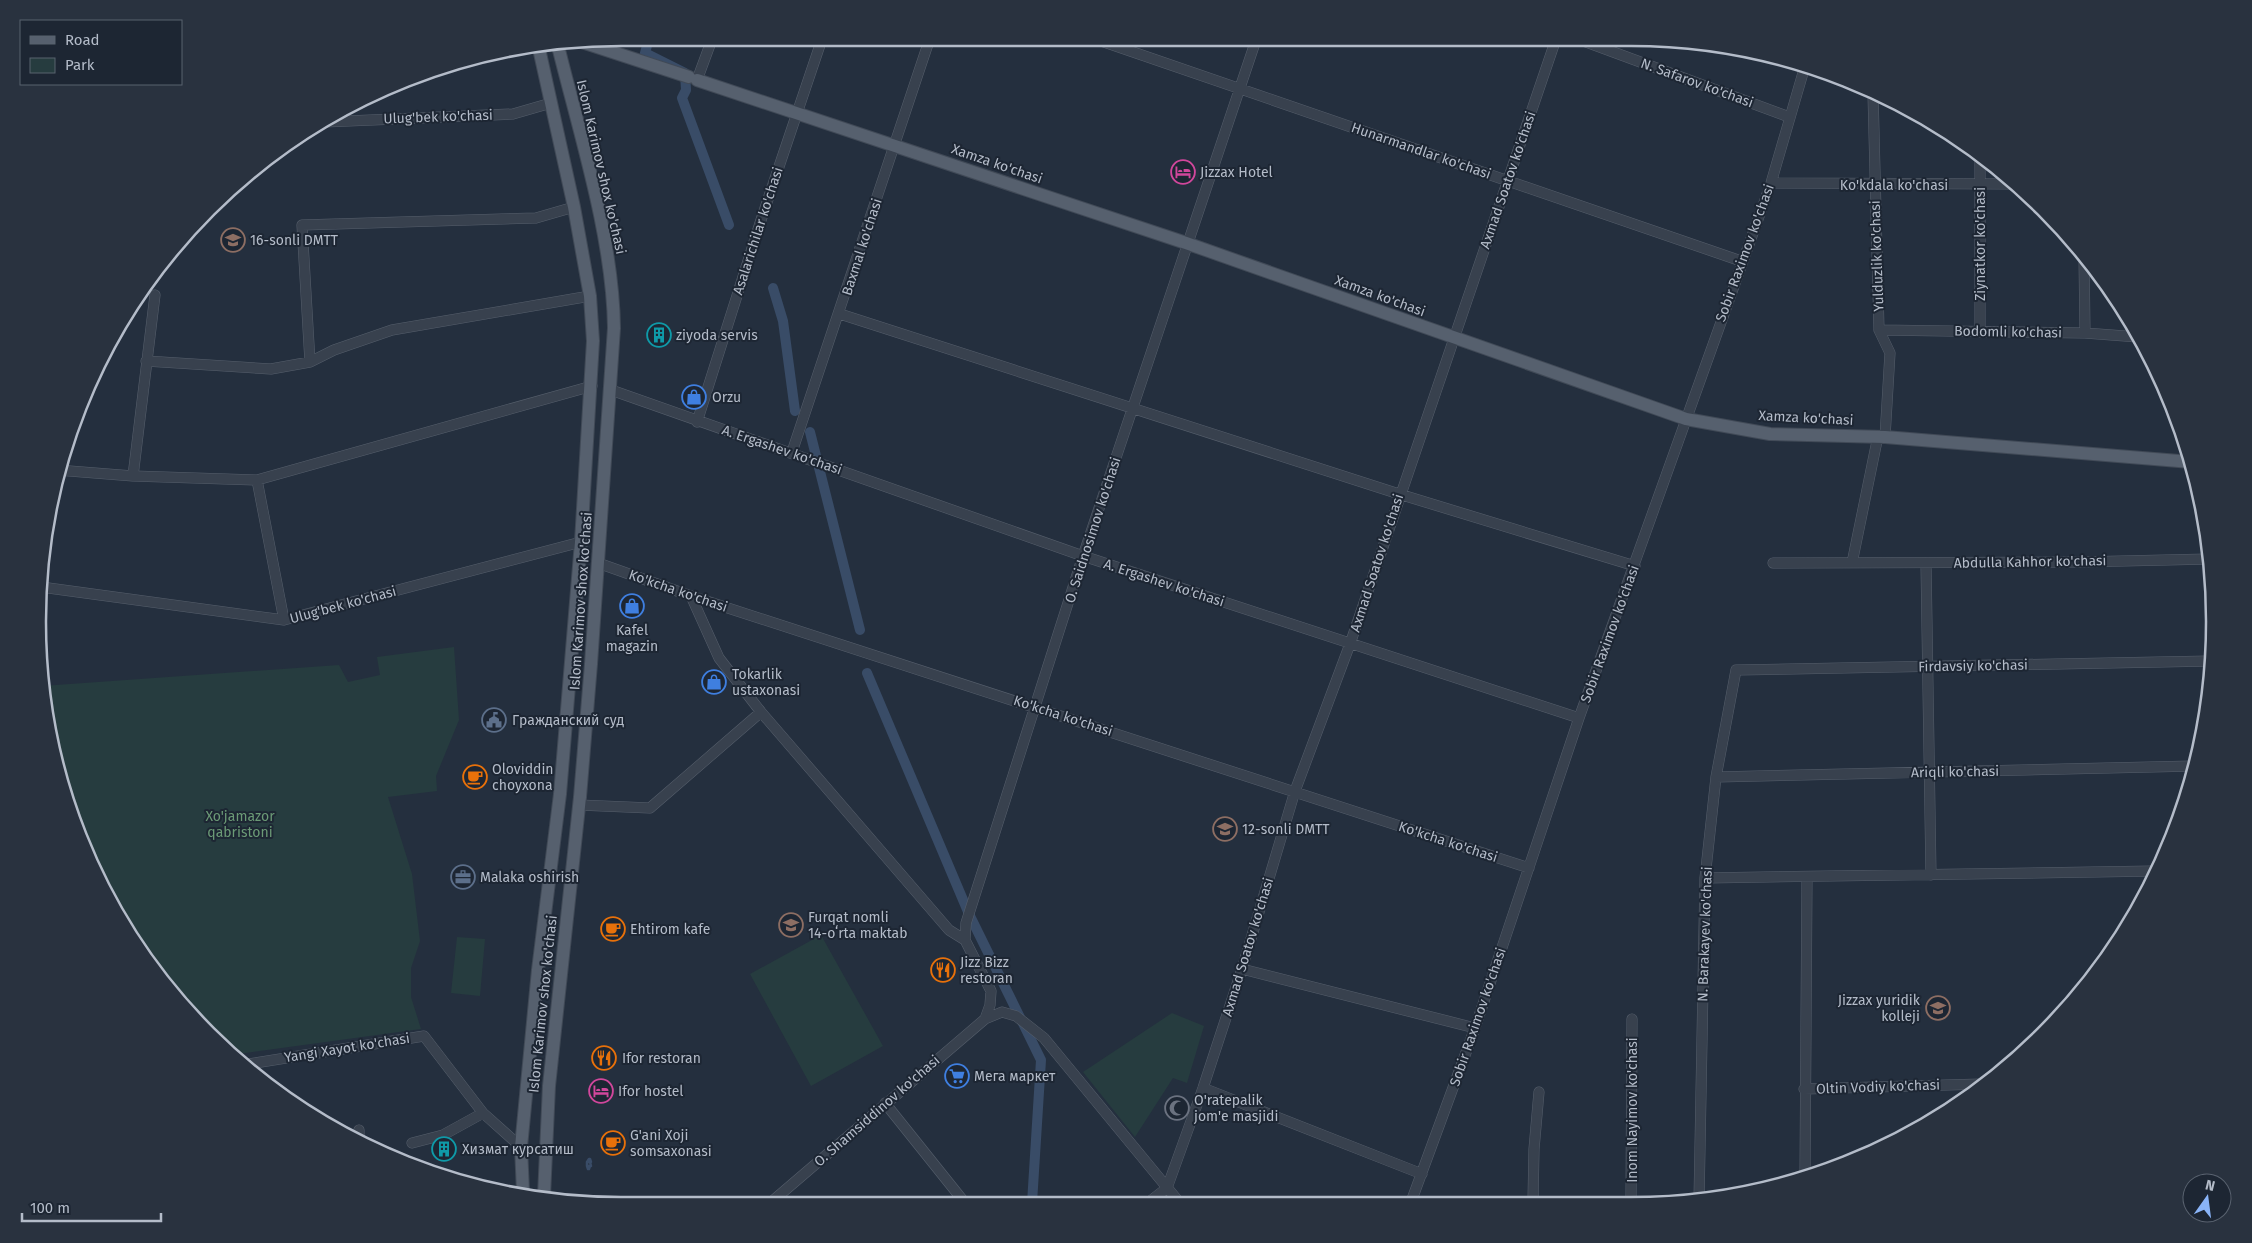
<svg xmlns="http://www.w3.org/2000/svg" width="2252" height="1243" viewBox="0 0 2252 1243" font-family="'Fira Sans',sans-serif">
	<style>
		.green { fill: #263c3f }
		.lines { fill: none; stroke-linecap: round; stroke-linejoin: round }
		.stream { stroke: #394c67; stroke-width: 2.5 }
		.canal { stroke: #394c67; stroke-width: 10 }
		.minor-casing { stroke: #565f6c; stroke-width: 11 }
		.major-casing { stroke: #414a57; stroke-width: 14 }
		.minor { stroke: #38414e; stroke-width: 10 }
		.major { stroke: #56606e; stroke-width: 12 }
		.labels { text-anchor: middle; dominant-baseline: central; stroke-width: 4; stroke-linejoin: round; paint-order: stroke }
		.street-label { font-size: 14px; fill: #b4bcc9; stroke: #1d2633 }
		.poi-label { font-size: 14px; fill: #b4bcc9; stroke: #1d2633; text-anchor: start }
		.park-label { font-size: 14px; fill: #6b9a76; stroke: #1d2633 }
		.rim { fill: none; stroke: #b4bcc9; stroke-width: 2.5 }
	</style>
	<rect width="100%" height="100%" fill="#242f3e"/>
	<!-- green -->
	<path class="green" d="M454,647L459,720L436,776L437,791L388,797L412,874L420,941L411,968V997L421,1029L231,1055L182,1006L116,914L82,845L49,736L42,686L339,665L348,682L380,675L377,657Z
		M821,935L883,1046L811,1086L750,974Z
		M457,937L485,939L480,996L451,993Z
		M1172,1013L1204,1026L1187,1083L1173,1078L1135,1137L1083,1072Z"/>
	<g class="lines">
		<!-- stream -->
		<path class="stream" d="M589,1159H590L591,1162H587Z
			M587,1162H590L591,1166H587Z
			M587,1166H590L589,1169H588Z"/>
		<!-- canal -->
		<path class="canal" d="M648,42L645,53L685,73L686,90L682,98L729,225
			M773,288L783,321L795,411
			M810,432L860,630
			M867,673L969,914L1041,1060L1032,1203"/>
		<!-- minor casing -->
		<g class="minor-casing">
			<path id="minor" d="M1578,39L1789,117
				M1101,41L1741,261
				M692,78L697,80L711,42
				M1873,93L1879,330L1890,353L1885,437
				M324,122L513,114L551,103
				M1980,157V332
				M1771,183L2017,184
				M2084,255L2085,333
				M840,314L1399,494L1635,566
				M1879,330L2085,333L2138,337
				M146,361L271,369L310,362L334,350L392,330L590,296
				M310,362L302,225L536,218L574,207
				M611,390L1083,556L1579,718
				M697,422L761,220L821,42
				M792,452L929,41
				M57,470L133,476L257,480L592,386
				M133,476L155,295
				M257,480L284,620
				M598,563L691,596L1529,868
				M1773,563L2079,562L2209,559
				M1852,563L1878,436
				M1926,563L1931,875
				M41,587L284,620L581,542
				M691,596L719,658L761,712L949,930L965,940
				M1716,777L2194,766
				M579,805L650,808L761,712
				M1705,878L2155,871
				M1242,969L1475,1028
				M985,1019L990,1005L991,991L965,940L966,923L1083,556L1256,40
				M242,1065L424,1036L483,1113L521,1147
				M1203,1088L1422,1174
				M1804,1089L1982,1084
				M885,1103L965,1203
				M359,1130V1141
				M412,1143L443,1135L483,1113
				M1805,1177L1807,877
				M1533,1201L1534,1149L1539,1092
				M1631,1201L1632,1019
				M1699,1201L1705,878L1716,777L1736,670L2211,661
				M1149,1202L1167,1188L1203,1088L1242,969L1295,791L1350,644L1556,39
				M1411,1202L1475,1028L1579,718L1771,183L1805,66
				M769,1204L985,1019L1002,1012L1016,1016L1044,1038L1179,1202"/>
		</g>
		<!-- major casing -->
		<g class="major-casing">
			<path id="major" d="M582,42L689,77
				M697,80L1186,243L1686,419L1770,434L1885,437L2191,462
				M523,1192L521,1147L538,970L560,794L581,542L593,341L590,296L574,207L538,44
				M544,1196L549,1086L580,797L591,664L614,328C613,237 579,132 557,42"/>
		</g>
		<!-- minor -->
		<use href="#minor" class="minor"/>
		<!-- major -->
		<use href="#major" class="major"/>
	</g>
	<!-- icons -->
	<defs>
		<g id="hotel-ring" transform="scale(1.25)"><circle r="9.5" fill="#1d2633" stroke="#d1479c" stroke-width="1.5"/><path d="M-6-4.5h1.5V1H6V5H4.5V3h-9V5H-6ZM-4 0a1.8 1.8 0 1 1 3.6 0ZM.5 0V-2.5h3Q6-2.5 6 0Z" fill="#d1479c"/></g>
		<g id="school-ring" transform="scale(1.25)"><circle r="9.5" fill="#1d2633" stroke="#8d6e63" stroke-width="1.5"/><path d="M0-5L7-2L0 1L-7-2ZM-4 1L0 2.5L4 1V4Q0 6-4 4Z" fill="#8d6e63"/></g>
		<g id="building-ring" transform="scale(1.25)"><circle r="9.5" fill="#1d2633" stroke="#0f9aa8" stroke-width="1.5"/><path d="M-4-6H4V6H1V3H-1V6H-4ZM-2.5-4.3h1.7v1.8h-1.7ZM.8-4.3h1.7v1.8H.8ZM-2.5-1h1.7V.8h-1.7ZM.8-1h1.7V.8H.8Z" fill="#0f9aa8"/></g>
		<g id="shop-ring" transform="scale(1.25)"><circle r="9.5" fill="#1d2633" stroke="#3f7fe0" stroke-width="1.5"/><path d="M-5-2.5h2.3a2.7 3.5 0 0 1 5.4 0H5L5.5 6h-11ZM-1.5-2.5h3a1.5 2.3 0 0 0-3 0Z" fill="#3f7fe0"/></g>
		<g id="civic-ring" transform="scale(1.25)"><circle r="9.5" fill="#1d2633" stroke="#5c6f8a" stroke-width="1.5"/><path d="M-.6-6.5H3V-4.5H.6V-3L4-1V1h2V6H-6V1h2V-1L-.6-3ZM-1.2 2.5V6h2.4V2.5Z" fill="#5c6f8a"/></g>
		<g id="cafe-ring" transform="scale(1.25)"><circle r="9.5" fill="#1d2633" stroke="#e8710a" stroke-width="1.5"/><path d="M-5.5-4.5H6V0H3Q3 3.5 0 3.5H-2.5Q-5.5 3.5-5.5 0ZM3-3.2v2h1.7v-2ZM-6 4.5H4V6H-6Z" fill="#e8710a"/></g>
		<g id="office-ring" transform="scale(1.25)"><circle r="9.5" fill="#1d2633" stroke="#5c6f8a" stroke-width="1.5"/><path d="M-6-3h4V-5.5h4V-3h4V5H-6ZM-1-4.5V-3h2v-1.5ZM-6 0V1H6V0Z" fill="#5c6f8a"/></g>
		<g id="restaurant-ring" transform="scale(1.25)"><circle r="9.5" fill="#1d2633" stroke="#e8710a" stroke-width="1.5"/><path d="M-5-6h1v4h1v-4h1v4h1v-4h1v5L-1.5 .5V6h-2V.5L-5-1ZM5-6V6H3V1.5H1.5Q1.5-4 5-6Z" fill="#e8710a"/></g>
		<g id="university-ring" transform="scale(1.25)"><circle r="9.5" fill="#1d2633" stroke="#8d6e63" stroke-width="1.5"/><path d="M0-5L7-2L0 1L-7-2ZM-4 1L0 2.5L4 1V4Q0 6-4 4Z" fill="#8d6e63"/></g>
		<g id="supermarket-ring" transform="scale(1.25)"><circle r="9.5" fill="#1d2633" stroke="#3f7fe0" stroke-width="1.5"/><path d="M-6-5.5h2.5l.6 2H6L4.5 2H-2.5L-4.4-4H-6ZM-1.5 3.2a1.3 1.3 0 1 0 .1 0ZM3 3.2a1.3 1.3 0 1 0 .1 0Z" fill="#3f7fe0"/></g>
		<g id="mosque-ring" transform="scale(1.25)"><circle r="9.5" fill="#1d2633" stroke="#6b7280" stroke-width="1.5"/><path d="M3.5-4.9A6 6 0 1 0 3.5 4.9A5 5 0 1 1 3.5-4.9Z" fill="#6b7280"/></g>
	</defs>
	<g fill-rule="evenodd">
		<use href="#hotel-ring" x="1183" y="172"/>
		<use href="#school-ring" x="233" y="240"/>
		<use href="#building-ring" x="659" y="335"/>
		<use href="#shop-ring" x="694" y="397"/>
		<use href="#shop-ring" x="632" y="606"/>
		<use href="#shop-ring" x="714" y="682"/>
		<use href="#civic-ring" x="494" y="720"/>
		<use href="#cafe-ring" x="475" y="777"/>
		<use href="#school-ring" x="1225" y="829"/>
		<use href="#office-ring" x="463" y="877"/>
		<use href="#school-ring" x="791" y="925"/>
		<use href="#cafe-ring" x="613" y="929"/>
		<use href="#restaurant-ring" x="943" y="970"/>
		<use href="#university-ring" x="1938" y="1008"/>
		<use href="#restaurant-ring" x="604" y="1058"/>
		<use href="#supermarket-ring" x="957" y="1076"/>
		<use href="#hotel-ring" x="601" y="1091"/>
		<use href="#mosque-ring" x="1177" y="1108"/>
		<use href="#cafe-ring" x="613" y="1143"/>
		<use href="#building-ring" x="444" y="1149"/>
	</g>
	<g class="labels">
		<!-- street labels -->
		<g class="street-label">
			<text transform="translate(1697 83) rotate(20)">N. Safarov ko'chasi</text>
			<text transform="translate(438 117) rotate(-2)">Ulug'bek ko'chasi</text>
			<text transform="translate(1421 151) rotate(19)">Hunarmandlar ko'chasi</text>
			<text transform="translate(997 164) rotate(19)">Xamza ko'chasi</text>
			<text transform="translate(601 167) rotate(77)">Islom Karimov shox ko'chasi</text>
			<text transform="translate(1508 180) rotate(-71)">Axmad Soatov ko'chasi</text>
			<text x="1894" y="185">Ko'kdala ko'chasi</text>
			<text transform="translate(758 231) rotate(-72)">Asalarichilar ko'chasi</text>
			<text transform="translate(1980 244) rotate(-90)">Ziynatkor ko'chasi</text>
			<text transform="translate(862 247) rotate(-72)">Baxmal ko'chasi</text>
			<text transform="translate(1745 253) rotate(-70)">Sobir Raximov ko'chasi</text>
			<text transform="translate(1877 256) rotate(-92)">Yulduzlik ko'chasi</text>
			<text transform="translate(1380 296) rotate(20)">Xamza ko'chasi</text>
			<text transform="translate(2008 332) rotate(1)">Bodomli ko'chasi</text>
			<text transform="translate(1806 418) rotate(3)">Xamza ko'chasi</text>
			<text transform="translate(782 450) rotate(19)">A. Ergashev ko'chasi</text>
			<text transform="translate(1093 530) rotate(-72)">O. Saidnosimov ko'chasi</text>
			<text transform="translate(2030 562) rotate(-1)">Abdulla Kahhor ko'chasi</text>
			<text transform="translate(1377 563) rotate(-72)">Axmad Soatov ko'chasi</text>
			<text transform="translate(1164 583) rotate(18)">A. Ergashev ko'chasi</text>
			<text transform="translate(678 591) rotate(19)">Ko'kcha ko'chasi</text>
			<text transform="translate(581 601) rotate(-86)">Islom Karimov shox ko'chasi</text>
			<text transform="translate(343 605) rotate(-15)">Ulug'bek ko'chasi</text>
			<text transform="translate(1610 634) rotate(-70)">Sobir Raximov ko'chasi</text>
			<text transform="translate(1973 666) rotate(-1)">Firdavsiy ko'chasi</text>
			<text transform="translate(1063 716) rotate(18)">Ko'kcha ko'chasi</text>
			<text transform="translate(1955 772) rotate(-1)">Ariqli ko'chasi</text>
			<text transform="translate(1448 842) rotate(18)">Ko'kcha ko'chasi</text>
			<text transform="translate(1705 934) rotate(-88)">N. Barakayev ko'chasi</text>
			<text transform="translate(1248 947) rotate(-73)">Axmad Soatov ko'chasi</text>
			<text transform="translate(543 1004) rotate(-84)">Islom Karimov shox ko'chasi</text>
			<text transform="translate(1478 1017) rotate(-71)">Sobir Raximov ko'chasi</text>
			<text transform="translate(347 1048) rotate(-9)">Yangi Xayot ko'chasi</text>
			<text transform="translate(1878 1087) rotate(-2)">Oltin Vodiy ko'chasi</text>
			<text transform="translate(1632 1110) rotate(-90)">Inom Nayimov ko'chasi</text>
			<text transform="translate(877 1111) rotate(-41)">O. Shamsiddinov ko'chasi</text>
		</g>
		<!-- poi labels -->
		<g class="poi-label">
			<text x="1200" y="172">Jizzax Hotel</text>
			<text x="250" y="240">16-sonli DMTT</text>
			<text x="676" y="335">ziyoda servis</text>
			<text x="712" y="397">Orzu</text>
			<text x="632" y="630" text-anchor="middle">Kafel<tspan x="632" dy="16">magazin</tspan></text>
			<text x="732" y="674">Tokarlik<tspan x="732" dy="16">ustaxonasi</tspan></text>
			<text x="512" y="720">Гражданский суд</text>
			<text x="492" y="769">Oloviddin<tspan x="492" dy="16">choyxona</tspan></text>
			<text x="1242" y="829">12-sonli DMTT</text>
			<text x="480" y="877">Malaka oshirish</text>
			<text x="808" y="917">Furqat nomli<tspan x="808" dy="16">14-oʻrta maktab</tspan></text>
			<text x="630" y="929">Ehtirom kafe</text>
			<text x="960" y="962">Jizz Bizz<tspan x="960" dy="16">restoran</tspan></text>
			<text x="1920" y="1000" text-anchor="end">Jizzax yuridik<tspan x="1920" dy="16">kolleji</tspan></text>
			<text x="622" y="1058">Ifor restoran</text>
			<text x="974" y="1076">Мега маркет</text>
			<text x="618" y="1091">Ifor hostel</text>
			<text x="1194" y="1100">O'ratepalik<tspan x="1194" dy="16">jom'e masjidi</tspan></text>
			<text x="630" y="1135">G'ani Xoji<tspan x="630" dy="16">somsaxonasi</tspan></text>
			<text x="462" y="1149">Хизмат курсатиш</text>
		</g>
		<!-- park labels -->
		<g class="park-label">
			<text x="240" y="816">Xo'jamazor<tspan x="240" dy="16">qabristoni</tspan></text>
		</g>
	</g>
	<!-- crop -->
	<path d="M0 0H2252V1243H0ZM621 46H1631A575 575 0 0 1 2206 621V622A575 575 0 0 1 1631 1197H621A575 575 0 0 1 46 622V621A575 575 0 0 1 621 46Z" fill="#29323f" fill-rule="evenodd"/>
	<path class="rim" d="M621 46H1631A575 575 0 0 1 2206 621V622A575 575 0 0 1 1631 1197H621A575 575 0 0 1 46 622V621A575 575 0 0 1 621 46Z"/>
	<!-- legend -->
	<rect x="20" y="20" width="162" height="65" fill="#1d2633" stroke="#59626f"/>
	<rect x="30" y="36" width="25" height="8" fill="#56606e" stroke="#59626f"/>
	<text x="65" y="45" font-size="15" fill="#b4bcc9">Road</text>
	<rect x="30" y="58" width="25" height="15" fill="#263c3f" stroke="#59626f"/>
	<text x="65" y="70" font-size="15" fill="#b4bcc9">Park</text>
	<!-- north arrow -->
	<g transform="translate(2207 1198) rotate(14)"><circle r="24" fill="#1d2633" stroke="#59626f"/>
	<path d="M0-4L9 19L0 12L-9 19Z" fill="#8ab4f8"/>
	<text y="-8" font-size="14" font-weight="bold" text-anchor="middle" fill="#b4bcc9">N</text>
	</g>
	<!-- scale -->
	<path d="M22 1213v8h139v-8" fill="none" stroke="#b4bcc9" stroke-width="2.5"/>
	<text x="30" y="1213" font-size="15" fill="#b4bcc9" stroke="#1d2633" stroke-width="4" paint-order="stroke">100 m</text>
</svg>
